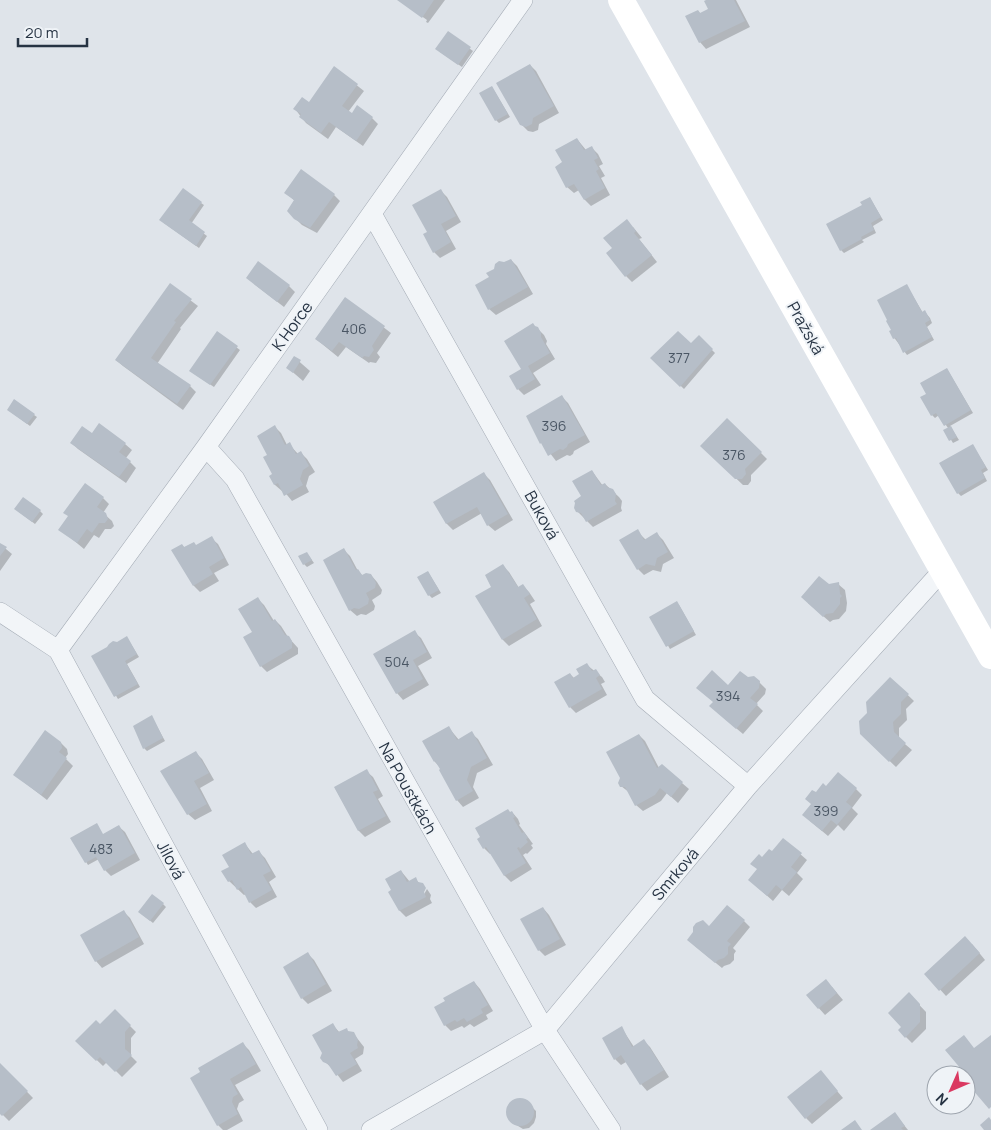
<svg xmlns="http://www.w3.org/2000/svg" width="991" height="1130" viewBox="0 0 991 1130" font-family="Manrope,sans-serif">
	<style>
		.shadow { fill: #0003 }
		.building { fill: #b6bec8 }
		.lines { fill: none; stroke-linecap: round; stroke-linejoin: round }
		.street-casing { stroke: #a4abb5; stroke-width: 20 }
		.street { stroke: #f2f5f8; stroke-width: 19 }
		.secondary { stroke: #fff; stroke-width: 26 }
		.labels { text-anchor: middle; dominant-baseline: central; stroke-width: 4; stroke-linejoin: round; paint-order: stroke }
		.number-label { font-size: 14px; fill: #4a5664 }
		.street-label { font-size: 16px; fill: #263343; stroke: #eff3f7 }
	</style>
	<rect width="100%" height="100%" fill="#dfe4ea"/>
	<!-- shadow -->
	<path class="shadow" d="M399,0H445L428,23L426,22L427,20Z
		M709,0H736L750,27L706,49L700,42L698,11L701,14L709,9Z
		M448,33L473,51L462,67L440,52Z
		M530,65L536,71L559,113L539,124L538,130L533,132L528,131L521,124Z
		M335,68L364,91L348,112L352,115L372,118L378,124L363,146L336,127L328,139L306,123L295,109L310,103Z
		M492,87L510,117L499,123L496,120Z
		M577,139L586,150L591,147L598,154L603,164L599,166L605,176L601,178L610,195L591,206L585,200L579,190L574,193L567,187L564,163Z
		M441,191L447,197L461,222L446,231L456,249L440,258L434,252Z
		M286,193L334,195L340,201L317,233L302,225L295,218V201Z
		M870,198L883,220L873,226L876,233L862,240L864,242L844,253L841,250L863,206Z
		M201,203L204,205L191,224L207,236L199,248L164,223Z
		M633,227L642,238L639,239L657,262L632,282L626,276Z
		M511,260L517,266L533,294L496,315L489,309L491,278L504,264Z
		M254,284L289,286L295,292L284,307Z
		M170,285L198,306L180,328L181,329L157,364L190,386L196,392L183,410L123,366L116,360Z
		M907,286L923,313L925,312L930,318L932,323L927,327L934,340L907,355L890,332L892,330Z
		M345,298L391,333L377,353L380,357L376,363L370,362L369,363L346,347L338,357L316,339Z
		M538,329L544,335L547,341L546,344L555,359L533,373L541,385L524,395L518,389L522,370Z
		M217,333L240,350L214,387L193,373Z
		M699,337L715,353L684,389L652,358L691,345Z
		M294,357L310,371L303,381L288,368Z
		M947,369L973,413L950,426L959,440L953,443L945,430L948,428L939,415L935,418L932,415L928,394Z
		M562,397L568,403L590,442L574,451L573,454L570,456L567,455L556,461L537,436Z
		M11,412L34,415L37,417L30,426Z
		M727,419L767,459L751,475V481L748,485H743L702,446Z
		M275,427L281,433L287,445L289,444L298,454L301,453L307,459L315,472L309,476L306,486L309,492L292,501L283,490L282,491L275,485L270,476L274,475L269,455Z
		M92,435L125,444L132,450L126,458L136,468L126,483L78,449L72,443Z
		M973,446L988,470L983,473L987,481L961,496L958,493Z
		M592,471L603,486L605,484L619,497L622,501L621,508L622,511L593,527L577,511Z
		M484,474L490,480L513,520L495,531L488,525L482,513L453,530L447,524L435,502Z
		M103,498L109,504L103,513L112,521L114,526L111,529H105L99,538L94,535L84,549L60,529Z
		M40,511L43,514L35,524L19,512Z
		M637,531L646,540L657,534L663,540L674,558L663,564L661,572L653,570L644,575L638,569Z
		M211,538L218,544L229,565L214,573L219,581L200,592L194,586L182,545L185,548L197,546Z
		M0,544L12,554L0,571Z
		M344,550L350,556L358,571L363,576L371,575L377,582L382,590L381,594L372,600L375,606L374,610L366,615L361,614L357,616L350,610Z
		M309,556L314,563L307,567L304,564Z
		M503,566L509,572L519,588L523,586L529,592L535,601L530,604L542,626L509,646L503,640L493,587Z
		M428,572L441,593L432,598L429,595Z
		M838,584L845,590L847,603L846,611L839,619L833,620L830,622L808,603L828,585Z
		M258,599L264,605L274,621L275,620L281,626L288,637L298,648V654L267,672L261,666L254,633Z
		M679,605L696,635L670,649L651,617Z
		M414,632L421,638L432,658L418,666L429,685L403,700L397,693Z
		M129,641L139,657L127,664L140,687L118,699L93,657L117,643Z
		M587,665L602,677L605,682L601,684L607,695L576,713L570,707V674L574,678L581,674Z
		M754,677L766,689L765,694L756,704L763,711L743,734L717,712L728,687Z
		M890,678L914,701L906,709L907,720L899,728V739L912,750L896,767L861,734L868,714Z
		M152,717L165,741L147,751L144,748Z
		M449,728L459,740L471,733L478,739L493,765L477,773L473,787L479,798L463,807L457,800L440,767L435,762L424,742Z
		M639,735L645,741L659,768L662,766L689,789L678,803L667,793L661,801L643,811L636,805L630,793L621,786Z
		M61,743L67,749L68,754L65,758L73,766L47,800L15,775Z
		M196,753L202,759L214,780L200,788L212,811L195,820L188,814Z
		M366,771L373,777L383,796L378,799L391,822L365,837L359,831L335,788Z
		M827,788L856,789L862,795L852,808L858,814L844,831L838,825L828,836L810,821L816,794Z
		M512,812L518,819L520,824L519,825L533,844L531,845L533,848L527,854L526,853L523,855L532,869L511,882L505,876L492,853L490,854L484,848Z
		M118,826L125,832L140,860L111,876L105,870L99,859L88,865L72,839L103,835Z
		M784,840L807,860L797,873L803,879L789,896L782,890L773,901L756,886L758,870L762,859L772,853Z
		M245,844L253,854L259,852L265,858L276,877L269,882L277,897L256,908L250,902L246,894L244,895L229,881L231,867Z
		M401,871L410,882L415,879L425,888L422,898L427,889L431,895L430,899L432,903L406,917L400,911L390,892Z
		M163,904L166,907L153,923L143,915Z
		M543,908L549,915L566,945L545,956L539,950Z
		M124,912L130,918L144,944L102,968L96,961Z
		M744,921L750,927L733,948L736,951L734,954V960L730,964L724,966L722,968L695,946L694,932Z
		M972,944L985,960L946,996L926,974Z
		M308,954L314,960L332,991L308,1004L302,998Z
		M474,982L480,989L493,1011L486,1015L488,1019L474,1027L470,1024L464,1028L462,1026L451,1031L445,1025Z
		M832,987L843,1000L825,1015L808,996Z
		M909,994L926,1012V1029L912,1043L899,1030L903,1027Z
		M115,1011L136,1032L131,1038V1056L137,1062L122,1077L107,1062L103,1066L77,1041L100,1026Z
		M332,1024L340,1033H353L364,1047L363,1054L355,1059L362,1071L343,1082L333,1069L324,1061Z
		M621,1027L634,1047L644,1041L650,1047L669,1077L647,1091L641,1084L626,1062L621,1065L615,1059Z
		M243,1044L249,1050L261,1071L235,1085L244,1100L239,1103L237,1109L243,1121L227,1130H223L218,1125L192,1079Z
		M0,1064L33,1098L9,1121L0,1112Z
		M821,1072L843,1098L812,1124L806,1118Z
		M522,1100L531,1106L536,1111V1117L534,1123L529,1128L523,1129L513,1123L509,1117L508,1111L511,1105L516,1101Z
		M895,1114L908,1130H873Z"/>
	<!-- building -->
	<path class="building" d="M397,0H434L422,18Z
		M706,0H734L745,21L699,43L685,16L698,10L700,13L708,9L704,1Z
		M448,31L471,47L458,65L435,49Z
		M530,64L554,106L533,118L532,124L526,127L520,125L496,83Z
		M334,66L358,84L342,106L352,113L357,105L373,117L356,141L329,122L321,133L299,117L301,114L293,109L302,97L309,102Z
		M492,86L508,114L495,121L479,93Z
		M577,138L584,150L592,146L598,158L594,160L599,169L596,171L605,188L584,200L574,184L566,188L555,167L562,162L555,150Z
		M301,169L335,194L310,228L294,219L287,211L294,200L284,193Z
		M183,188L202,202L189,220L205,232L196,246L159,220Z
		M441,189L456,216L441,224L451,242L433,253L423,234L427,232L412,205Z
		M870,197L881,217L871,223L874,230L861,237L862,239L840,251L826,224L862,205L860,202Z
		M627,219L636,231L634,233L652,255L625,277L606,253L612,248L603,238Z
		M511,259L528,287L488,310L475,285L489,277L486,273L494,269L495,264L499,261L504,262Z
		M258,261L290,285L277,302L246,278Z
		M170,283L192,299L174,321L176,322L151,358L191,385L177,404L115,360Z
		M907,284L922,312L925,310L930,320L925,323L932,337L903,353L896,338L893,339L889,331L891,330L886,321L887,320L877,300Z
		M345,297L385,326L372,346L374,350L369,357L364,356L362,358L339,342L332,351L315,339Z
		M533,323L535,326L538,327L541,333V337L550,353L528,366L535,379L517,390L509,376L521,369L504,341Z
		M217,331L238,346L210,385L189,371Z
		M678,331L691,343L699,335L713,349L680,387L650,358Z
		M294,356L301,360L293,373L286,368Z
		M947,368L971,410L944,426L936,413L931,416L920,397L926,394L920,383Z
		M562,395L585,435L568,444L567,447L563,450L560,449L548,456L541,443L540,444L526,416Z
		M14,399L35,414L27,424L7,410Z
		M727,418L762,452L745,469L746,474L742,479H735L700,446Z
		M99,423L126,443L119,452L131,461L119,477L70,443L82,426L92,433Z
		M275,425L285,445L290,442L296,454L301,451L309,466L303,470L300,479L303,485L284,496L278,483L274,485L269,476L272,474L263,457L267,455L257,436Z
		M951,426L957,437L949,441L943,430Z
		M973,444L986,467L981,470L985,478L957,494L939,463Z
		M592,470L601,485L605,483L607,487L613,489L616,494L615,501L617,504L586,522L581,513L576,512L574,508L575,503L574,501L581,496L572,481Z
		M484,472L508,514L487,526L477,507L446,524L433,502Z
		M85,483L104,497L97,507L106,513L108,519L105,523H99L92,533L87,529L77,543L58,530L68,516L63,513Z
		M23,497L41,510L32,522L14,509Z
		M638,529L644,540L657,532L668,552L657,558L655,566L646,564L637,570L619,540Z
		M212,536L224,558L209,567L213,574L193,586L171,550L182,544L184,547L194,542L196,545Z
		M0,543L7,547L0,556Z
		M344,548L356,570L358,569L362,575L366,573L371,574L376,583L375,588L366,593L369,599L368,604L359,609L354,608L349,611L323,560Z
		M307,552L312,560L303,565L298,556Z
		M503,564L518,587L523,584L530,594L524,598L537,619L502,640L475,596L491,587L485,575Z
		M428,571L439,590L428,596L417,577Z
		M819,576L829,584L839,582L840,594L842,596L840,598V604L833,613L826,614L823,617L801,597Z
		M258,597L272,621L275,619L285,635L289,636L292,641V648L260,667L243,637L252,632L238,609Z
		M677,601L694,631L666,647L649,617Z
		M415,630L427,652L413,660L423,679L396,694L373,654Z
		M127,636L137,654L125,661L138,684L114,697L91,656L107,647L109,644L113,641L117,642Z
		M587,663L592,671L596,669L600,675L596,678L602,689L569,708L554,682L570,673L573,678L579,674L576,669Z
		M712,670L728,685L740,671L748,677L754,676L760,681L759,688L750,698L758,704L736,729L709,706L713,702L696,688Z
		M890,677L909,694L901,702V714L893,722L894,732L906,743L889,762L860,734L859,721L867,713L866,702Z
		M152,715L163,738L143,749L133,726Z
		M449,726L457,740L472,731L487,758L471,767L467,780L473,791L456,801L439,770L440,769L435,761L434,762L422,741Z
		M45,730L61,742L62,748L59,752L67,758L41,795L13,775Z
		M639,734L657,768L662,764L683,782L671,797L660,788L655,795L635,806L625,787H620L618,783L620,778L606,752Z
		M196,751L209,773L194,781L207,804L187,815L160,771Z
		M367,769L378,790L373,792L386,816L358,831L334,787Z
		M838,772L857,788L846,802L852,807L837,825L831,820L822,831L802,815L811,804L805,799L812,790L816,792L823,783L826,786Z
		M508,809L510,812L512,811L515,817L513,818L522,833L524,832L528,838L526,839L528,842L520,849L519,847L517,848L526,863L504,876L486,847L483,849L477,839L480,837L475,828Z
		M97,823L103,834L119,825L135,853L104,871L96,857L85,863L70,838Z
		M783,838L802,853L791,867L797,872L782,890L776,885L767,896L748,880L757,869L750,864L759,854L762,857L769,849L772,851Z
		M245,842L251,854L259,850L271,871L263,875L272,890L249,903L241,887L237,890L232,880L228,882L221,871L229,867L222,855Z
		M401,870L407,882L416,877L418,882L423,883L426,888L424,892L426,897L399,911L388,892L391,890L385,879Z
		M152,894L164,903L150,921L138,912Z
		M727,905L745,920L727,941L731,944L728,947V954L724,958L718,960L715,963L687,940L693,932V927L696,923L703,920L709,926Z
		M543,907L560,939L538,951L520,919Z
		M124,910L139,937L95,962L80,935Z
		M965,936L980,953L939,991L924,974Z
		M308,952L326,984L301,999L283,967Z
		M826,979L837,993L818,1009L806,995Z
		M474,981L488,1005L481,1009L483,1013L467,1022L464,1018L457,1022L455,1020L444,1026L434,1007L445,1001L443,998Z
		M909,992L920,1004V1022L905,1038L898,1030L901,1027L888,1013Z
		M115,1009L131,1025L125,1032V1049L132,1055L115,1072L100,1057L96,1061L75,1041L96,1020L100,1024Z
		M333,1023L338,1032L347,1028L348,1031L354,1032L358,1040L357,1045L358,1048L350,1053L357,1064L336,1076L328,1064L323,1062L320,1058L322,1053L312,1035Z
		M622,1026L632,1047L644,1039L664,1070L640,1085L621,1055L614,1060L602,1038Z
		M964,1035L974,1048L991,1035V1107L989,1109L966,1082V1075L945,1050Z
		M243,1042L256,1064L230,1079L238,1094L233,1097L232,1102L238,1114L217,1126L190,1078L200,1072L198,1068Z
		M0,1063L28,1091L2,1116L0,1114Z
		M821,1070L838,1091L805,1119L787,1097Z
		M506 1112a14 14 0 1 1 28 0a14 14 0 1 1-28 0Z
		M895,1112L905,1126L901,1128L903,1130H870Z
		M989,1117L991,1120V1130H984L980,1125Z
		M855,1120L862,1130H841Z"/>
	<g class="lines">
		<!-- street casing -->
		<g class="street-casing">
			<path id="street" d="M372,214L645,699L748,786
				M206,447L235,479L545,1030L611,1130
				M0,612L58,650L318,1130
				M58,650L206,447L523,0
				M371,1130L545,1030L748,786L942,571"/>
		</g>
		<!-- street -->
		<use href="#street" class="street"/>
		<!-- secondary -->
		<path class="secondary" d="M621,0L991,656"/>
	</g>
	<g class="labels">
		<!-- number labels -->
		<g class="number-label">
			<text x="354" y="328">406</text>
			<text x="679" y="357">377</text>
			<text x="554" y="425">396</text>
			<text x="734" y="454">376</text>
			<text x="397" y="661">504</text>
			<text x="728" y="695">394</text>
			<text x="826" y="810">399</text>
			<text x="101" y="848">483</text>
		</g>
		<!-- street labels -->
		<g class="street-label">
			<text transform="translate(292 326) rotate(-54)">K Horce</text>
			<text transform="translate(806 328) rotate(61)">Pražská</text>
			<text transform="translate(542 515) rotate(61)">Buková</text>
			<text transform="translate(408 788) rotate(61)">Na Poustkách</text>
			<text transform="translate(171 860) rotate(62)">Jílová</text>
			<text transform="translate(675 874) rotate(-50)">Smrková</text>
		</g>
	</g>
	<!-- north arrow -->
	<g transform="translate(951 1090) rotate(225)"><circle r="24" fill="#eff3f7" stroke="#9fa6af"/>
	<path d="M0-4L9 19L0 12L-9 19Z" fill="#da3961"/>
	<text y="-8" font-size="14" font-weight="bold" text-anchor="middle" fill="#263343">N</text>
	</g>
	<!-- scale -->
	<path d="M18 38v8h69v-8" fill="none" stroke="#263343" stroke-width="2.5"/>
	<text x="25" y="38" font-size="15" fill="#263343" stroke="#eff3f7" stroke-width="4" paint-order="stroke">20 m</text>
</svg>
